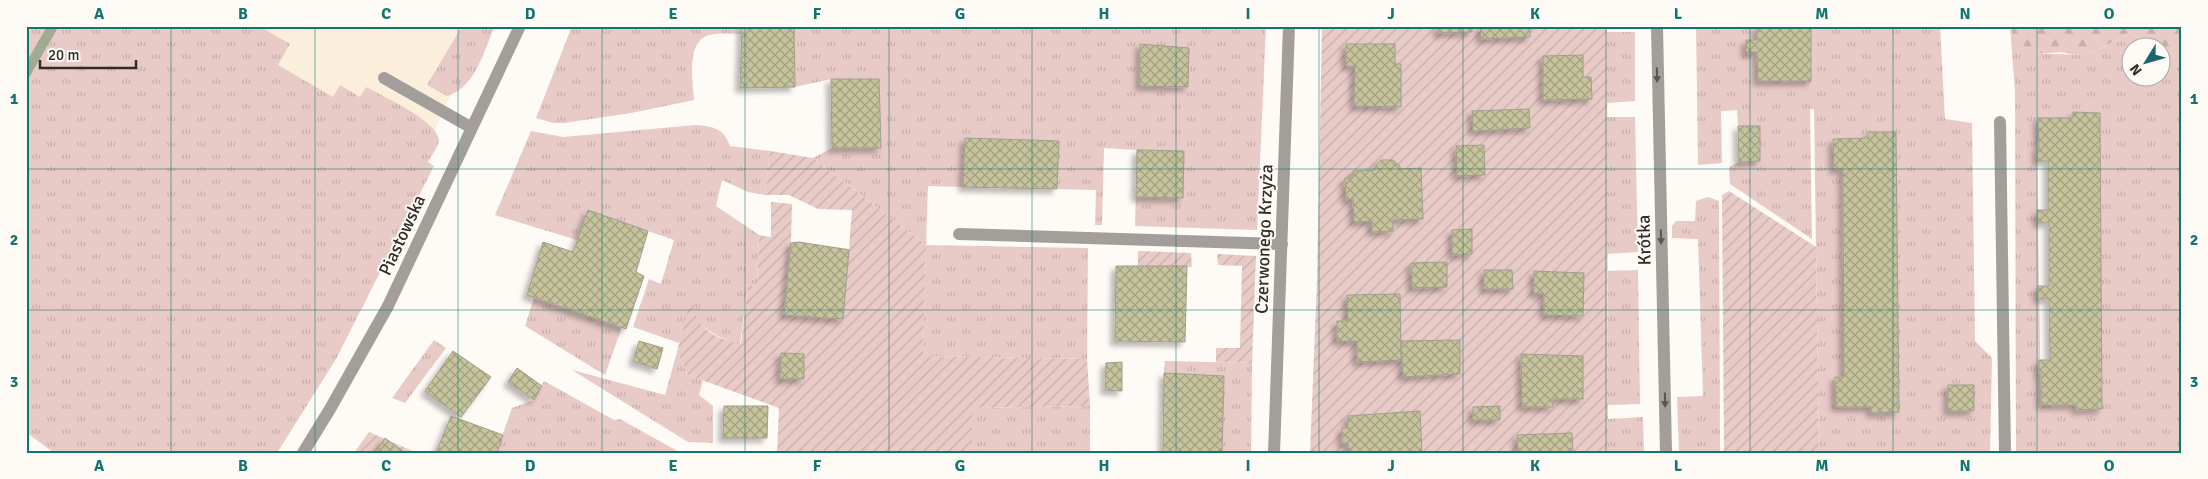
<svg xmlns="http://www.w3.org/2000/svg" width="2208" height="479" viewBox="0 0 2208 479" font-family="Signika,sans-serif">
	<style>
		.built { fill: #fbefdc }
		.grass { fill: url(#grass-tufts); fill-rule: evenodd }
		.forest { fill: url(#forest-firs) }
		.garden { fill: url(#garden-furrows); fill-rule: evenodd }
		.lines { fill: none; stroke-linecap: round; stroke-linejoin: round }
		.stream { stroke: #9fac90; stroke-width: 10 }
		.building { fill: url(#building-cross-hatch); stroke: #9f9e91; filter: url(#shadow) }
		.minor { stroke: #a49e9b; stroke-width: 12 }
		.oneway { fill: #595550 }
		.grid { fill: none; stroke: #0f766e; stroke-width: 1; stroke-opacity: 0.55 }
		.labels { text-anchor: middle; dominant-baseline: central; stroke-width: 4; stroke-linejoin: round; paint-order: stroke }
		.street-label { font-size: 18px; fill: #302d28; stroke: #fefaf6 }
		.neatline { fill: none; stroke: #0f766e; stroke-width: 2 }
		.grid-label { font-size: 16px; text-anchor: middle; font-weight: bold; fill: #0f766e }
	</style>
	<defs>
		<pattern id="grass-tufts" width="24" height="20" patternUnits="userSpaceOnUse" patternTransform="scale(1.25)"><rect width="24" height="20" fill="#e8cac6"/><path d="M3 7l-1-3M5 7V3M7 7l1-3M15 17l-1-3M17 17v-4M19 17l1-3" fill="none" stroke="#c7aeaa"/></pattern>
		<pattern id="forest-firs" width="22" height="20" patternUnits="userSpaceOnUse" patternTransform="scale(1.25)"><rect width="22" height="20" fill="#e8cac6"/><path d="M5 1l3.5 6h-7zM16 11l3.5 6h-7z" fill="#c7aeaa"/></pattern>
		<pattern id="garden-furrows" width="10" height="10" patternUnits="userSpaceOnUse" patternTransform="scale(1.25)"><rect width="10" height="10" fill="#e8cac6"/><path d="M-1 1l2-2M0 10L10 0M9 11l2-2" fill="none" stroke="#c7aeaa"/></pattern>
		<pattern id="building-cross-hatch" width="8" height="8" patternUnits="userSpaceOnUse" patternTransform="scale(1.25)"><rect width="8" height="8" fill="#c7c49d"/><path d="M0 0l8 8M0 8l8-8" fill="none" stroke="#a2a080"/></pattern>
		<filter id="shadow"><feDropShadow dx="-4.5" dy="4.5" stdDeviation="2.5" flood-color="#0004"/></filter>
	</defs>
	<rect width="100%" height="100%" fill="#fefaf6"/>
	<!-- built -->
	<path class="built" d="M199,26H482L422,158Z"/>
	<!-- grass -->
	<path class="grass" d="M32,26H259L290,44L278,65L333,97L340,85L360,97L366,87C382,96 440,122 439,141C438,147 431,156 428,162L434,166L336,359L277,453H54L26,432V36Z
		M462,26H495C483,52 476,87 447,96L427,85Z
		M572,26H742L741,34C730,34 716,32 706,36C686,46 693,83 694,100L631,113L564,123H553L536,118Z
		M794,26H1266L1257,230L1135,226L1137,150L1104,148L1102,225H1095L1096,190L1057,189L1059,141L965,138L963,187L928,186L926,245L1088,248L1087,359L923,356L926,245L813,158L832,148H881L879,79H831L795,87Z
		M1696,26H1757V40H1746V52H1757L1758,81H1811V26H1940L1945,119L1972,123L1975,341L1992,358L1990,453H1819L1814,109H1810L1812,239L1730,184L1729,167L1739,162L1760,161V126H1738L1737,110L1721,111L1722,163L1698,165ZM1868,132H1896L1899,412L1871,413V407H1836L1835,377H1844L1843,169H1834L1833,139L1868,138Z
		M2010,26L2035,54C2054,53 2078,57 2095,51C2107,47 2118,37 2130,32L2138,37L2144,47L2130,48V78H2160L2161,56L2175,54L2182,48V453H2016L2015,91ZM2074,112L2100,113L2102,408L2076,410V405L2041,404L2037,161L2038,119L2073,118Z
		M1607,32H1635V101L1607,103Z
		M1607,117H1635L1638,252L1607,254Z
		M695,125C712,126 724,128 730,146L770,151L765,195L748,192L722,180L716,206L759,235L757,286L748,285L740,345C721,338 707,333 694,316L679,343L633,327L649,279L661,284L674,240L588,210L577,240L495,215L531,131L563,137Z
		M1708,197L1719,201L1720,453H1679L1677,397L1703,396L1698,239L1672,238V226L1676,221H1695L1696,201Z
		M1638,270L1640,404L1608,405V271Z
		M534,298L622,327L605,375L525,326Z
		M434,340L446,348L405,403L392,398Z
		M677,352L688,375L703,380L699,395L713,406V443L688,442L572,370L665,395Z
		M1165,361L1252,363L1251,453H1222L1224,376L1164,373Z
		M544,381L614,420L620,419L681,453H496L512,408L534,400Z
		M1090,406V453H972V408Z
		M1643,417L1644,453H1608V419Z"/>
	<!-- forest -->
	<path class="forest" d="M2011,26H2182V48L2175,54L2161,56L2160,48L2144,47L2138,37L2130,32L2096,51L2078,55L2061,52L2035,54L2020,49Z"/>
	<!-- garden -->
	<path class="garden" d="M1322,26H1607L1608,453H1310L1317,281Z
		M770,151L813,158L926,245L923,356L1087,359L1090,406L972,408V453H777L779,408L688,375L677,352L690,302C699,330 714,338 741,344L748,285L757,286L759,235L771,237V202L792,204L791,243L799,242L849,249L852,210L818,209L789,195H765ZM782,353L804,354L803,379Z
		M1729,191L1816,247L1819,453H1724L1722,195Z
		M1138,251L1191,253L1192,267L1138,266Z
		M1217,254L1256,256L1252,363L1216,362V348H1240L1242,266L1218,265Z
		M369,432L417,453H354Z"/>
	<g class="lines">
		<!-- stream -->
		<path class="stream" d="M26,73L53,26"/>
	</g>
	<!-- building -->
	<path class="building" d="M742,26H794L795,87L740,88Z
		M1438,26H1472V32L1438,33Z
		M1480,26H1530V37L1481,39Z
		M1757,26H1811V81H1758L1757,52L1746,53V40H1757Z
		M1140,44L1189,48L1188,87L1140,86Z
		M1346,44H1395V64H1401V107L1354,106L1355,66H1346Z
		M1583,55V77H1591L1592,99L1543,100V56Z
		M831,79H879L881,148H832Z
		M1529,109L1530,128L1473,131L1472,111Z
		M2073,112L2100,113L2102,409L2076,410V405H2041V374H2039V360H2050L2049,299H2038V286H2049V223H2038L2037,210H2048V161H2037V148H2039L2038,118H2073Z
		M1738,126H1760V161L1739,162Z
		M1868,132H1896L1899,412L1871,413V407H1836L1835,377H1844L1843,169H1834L1833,139L1868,138Z
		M965,138L1059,141L1057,189L963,187Z
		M1484,145L1485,175L1457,176L1456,146Z
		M1137,150L1184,151L1183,198L1136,197Z
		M1381,160H1393L1400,166V169L1421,168L1423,219L1393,220V231L1372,232V221L1354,222L1353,199L1346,200L1345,178H1353V171L1375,170V167Z
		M588,210L648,231L636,272L644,276L626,329L527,295L543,242L573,252Z
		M1472,229V254L1452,255V230Z
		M799,242L849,250L843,319L784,315L791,243Z
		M1447,262V287L1412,288L1411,263Z
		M1116,266H1187L1185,342L1115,341Z
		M1484,270H1512L1513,289H1484Z
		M1534,271L1584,273L1583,316L1544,315V294L1534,293Z
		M1400,294L1401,360L1357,362V341H1337V321H1348L1347,295Z
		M1460,340V374L1403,377L1401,341Z
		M639,341L663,348L657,369L633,361Z
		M453,351L491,377L461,417L425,391Z
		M781,353L804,354V379H780Z
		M1521,354L1583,356V399H1553V407H1522Z
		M1122,362V391L1105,390L1106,363Z
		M517,368L542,386L534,400L508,382Z
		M1164,373L1224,376L1222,453H1163Z
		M1948,385H1974V411H1948Z
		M724,406H768L767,438H723Z
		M1500,406V420H1473V407Z
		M1420,411L1422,453H1349L1348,443L1342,444V428H1348V416Z
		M451,416L503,435L497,453H436Z
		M1572,433L1573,453H1518L1517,435Z
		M385,438L405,453H375Z"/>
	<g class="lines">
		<!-- minor -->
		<path class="minor" d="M1657,26L1666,453
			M384,78L472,128
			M2000,122L2005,453
			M959,234L1282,244
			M303,453L330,409L388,306L520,26
			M1274,453L1289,26"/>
	</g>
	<!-- one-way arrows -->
	<defs><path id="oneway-solid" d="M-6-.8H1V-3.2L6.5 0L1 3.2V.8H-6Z" transform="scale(1.25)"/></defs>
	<g class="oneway">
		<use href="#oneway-solid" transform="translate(1657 75) rotate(89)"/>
		<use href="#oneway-solid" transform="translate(1661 237) rotate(89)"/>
		<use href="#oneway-solid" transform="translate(1665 400) rotate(89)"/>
	</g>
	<!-- grid -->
	<path class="grid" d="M171,26V453M315,26V453M458,26V453M602,26V453M745,26V453M889,26V453M1032,26V453M1176,26V453M1319,26V453M1463,26V453M1606,26V453M1750,26V453M1893,26V453M2037,26V453M26,169H2182M26,310H2182"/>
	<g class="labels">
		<!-- street labels -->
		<g class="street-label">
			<text transform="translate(402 235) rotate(-65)">Piastowska</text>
			<text transform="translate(1264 239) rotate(-88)">Czerwonego Krzyża</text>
			<text transform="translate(1644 240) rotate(-91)">Krótka</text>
		</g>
	</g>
	<!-- border -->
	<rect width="2208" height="479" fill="none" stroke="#fefaf6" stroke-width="55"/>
	<!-- north arrow -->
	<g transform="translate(2146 62) rotate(233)"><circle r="24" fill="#fefaf6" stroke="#aca8a4"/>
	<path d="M0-4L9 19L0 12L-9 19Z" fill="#1a666f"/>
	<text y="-8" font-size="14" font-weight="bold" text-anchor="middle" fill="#302d28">N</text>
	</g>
	<!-- scale -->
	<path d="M40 60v8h96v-8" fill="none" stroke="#302d28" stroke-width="2.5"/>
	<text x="48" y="60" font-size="15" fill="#302d28" stroke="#fefaf6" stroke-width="4" paint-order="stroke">20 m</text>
	<rect x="28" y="28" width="2152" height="424" class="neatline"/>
	<g class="grid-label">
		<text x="99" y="19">A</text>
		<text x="243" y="19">B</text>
		<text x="386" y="19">C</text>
		<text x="530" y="19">D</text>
		<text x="673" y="19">E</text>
		<text x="817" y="19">F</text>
		<text x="960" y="19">G</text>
		<text x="1104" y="19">H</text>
		<text x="1248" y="19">I</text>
		<text x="1391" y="19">J</text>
		<text x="1535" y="19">K</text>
		<text x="1678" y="19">L</text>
		<text x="1822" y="19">M</text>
		<text x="1965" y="19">N</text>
		<text x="2109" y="19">O</text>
		<text x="14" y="104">1</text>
		<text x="2194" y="104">1</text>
		<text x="14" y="245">2</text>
		<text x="2194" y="245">2</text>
		<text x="14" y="387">3</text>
		<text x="2194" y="387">3</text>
		<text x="99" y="471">A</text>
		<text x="243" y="471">B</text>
		<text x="386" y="471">C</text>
		<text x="530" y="471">D</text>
		<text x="673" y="471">E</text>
		<text x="817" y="471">F</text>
		<text x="960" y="471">G</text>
		<text x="1104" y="471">H</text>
		<text x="1248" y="471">I</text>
		<text x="1391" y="471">J</text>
		<text x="1535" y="471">K</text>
		<text x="1678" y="471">L</text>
		<text x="1822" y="471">M</text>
		<text x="1965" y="471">N</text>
		<text x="2109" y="471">O</text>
	</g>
</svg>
